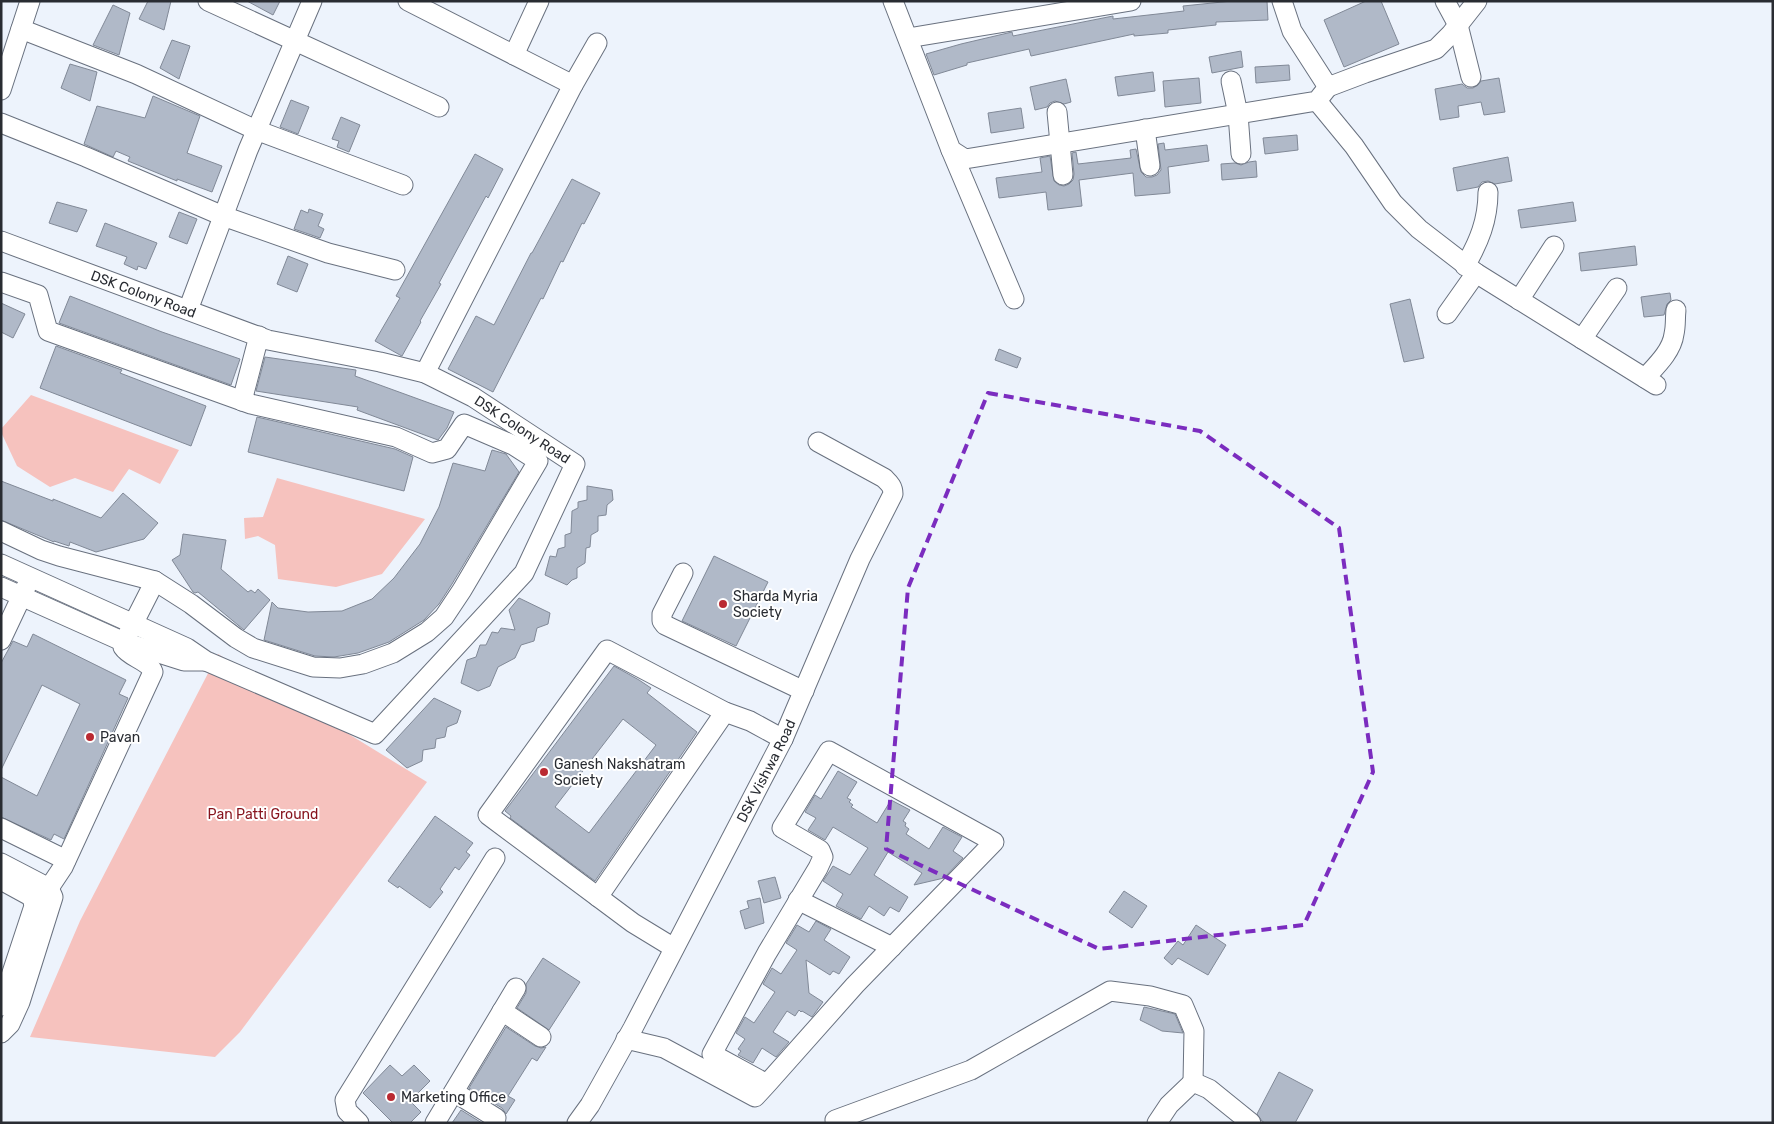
<svg xmlns="http://www.w3.org/2000/svg" width="1774" height="1124" viewBox="0 0 1774 1124" font-family="Rubik,sans-serif">
	<style>
		.green { fill: #f6c2be }
		.building { fill: #b0b9c8; stroke: #818997; fill-rule: evenodd }
		.lines { fill: none; stroke-linecap: round; stroke-linejoin: round }
		.minor-casing { stroke: #69717f; stroke-width: 21 }
		.minor { stroke: #fff; stroke-width: 19 }
		.marked { fill: none; stroke: #7b2cbf; stroke-width: 4; stroke-dasharray: 10 6; stroke-linejoin: round }
		.poi-dot { fill: #ba2a32; stroke: #fff; stroke-width: 2 }
		.labels { text-anchor: middle; dominant-baseline: central; stroke-width: 4; stroke-linejoin: round; paint-order: stroke }
		.street-label { font-size: 14px; fill: #292c32; stroke: #fff }
		.poi-label { font-size: 14px; fill: #292c32; stroke: #fff; text-anchor: start }
		.park-label { font-size: 14px; fill: #87141d; stroke: #fff }
	</style>
	<rect width="100%" height="100%" fill="#edf3fc"/>
	<!-- green -->
	<path class="green" d="M31,395L179,450L160,484L129,469L113,492L75,478L50,487L17,466L1,432V429Z
		M277,478L425,519L382,574L336,587L278,579L275,545L258,536L245,539L244,518L263,517Z
		M218,654L427,782L240,1032L215,1057L30,1037L80,921Z"/>
	<!-- building -->
	<path class="building" d="M148,1H171L164,30L139,19Z
		M247,1H280L273,15Z
		M1232,1H1267L1268,20L1216,22V25L1168,30V33L1134,36V34L1031,56L1029,49L967,63V65L934,75L926,54L961,44L1012,32L1013,36L1113,16V19L1184,11L1183,6Z
		M1366,1H1381L1399,44L1344,67L1324,20Z
		M113,5L130,13L119,55L93,45Z
		M172,40L190,46L179,79L160,68Z
		M1241,51L1243,67L1212,73L1209,57Z
		M70,64L97,72L90,101L61,88Z
		M1289,65L1290,80L1256,83L1255,67Z
		M1153,72L1155,91L1118,96L1115,77Z
		M1199,78L1201,103L1165,107L1163,81Z
		M1499,78L1505,112L1484,115L1481,102L1458,106L1459,117L1440,120L1435,89L1462,84L1467,88H1473L1478,85L1481,81Z
		M1066,79L1071,102L1064,104L1055,101L1050,103L1047,107L1035,110L1030,87Z
		M153,96L200,116L187,153L222,166L212,192L177,179V181L128,161L130,157L116,151L113,157L84,144L97,106L145,118Z
		M291,100L309,107L298,134L280,127Z
		M1021,108L1024,128L991,133L988,113Z
		M341,117L360,125L349,152L337,147L339,141L332,139Z
		M1297,135L1298,150L1265,154L1263,138Z
		M1164,143L1165,150L1207,145L1209,161L1168,167L1170,193L1135,196L1133,173L1079,180L1082,206L1048,210L1046,192L999,198L996,178L1042,172L1040,158L1050,156L1054,181L1059,185L1064,186L1069,184L1073,180L1074,174L1072,153L1076,152L1078,164L1131,158L1130,150L1136,149L1141,172L1146,177H1152L1157,175L1161,170L1158,144Z
		M475,154L503,169L488,198L486,196L439,283L441,284L420,321L421,322L402,356L400,355L375,341L400,298L396,296Z
		M1508,157L1512,181L1495,184L1488,181L1482,182L1478,187L1457,191L1453,168Z
		M1256,161L1257,177L1222,180L1221,164L1235,163L1241,165L1249,162Z
		M572,179L600,193L584,224L582,223L563,262L561,261L543,299L541,298L493,392L448,369L476,316L494,325L531,253H532Z
		M57,202L87,210L77,232L49,223Z
		M1573,202L1576,221L1521,228L1518,210Z
		M309,209L323,214L318,226L324,229L320,238L294,229L301,210L308,213Z
		M179,212L197,219L187,244L169,237Z
		M105,223L157,243L146,269L138,266L137,270L124,264L127,257L96,246Z
		M1635,246L1637,265L1581,271L1579,253Z
		M288,256L308,264L297,292L277,284Z
		M1670,293L1671,300L1667,304L1664,315L1644,317L1641,297Z
		M70,296L162,332L240,359L231,385L59,323Z
		M1410,299L1424,358L1404,362L1390,304Z
		M1,303L25,314L13,338L1,332Z
		M56,346L122,370L120,373L206,406L191,446L40,388Z
		M999,349L1021,358L1017,368L995,360Z
		M265,357L356,370L355,376L454,412L447,428L438,440L357,410L358,407L256,391Z
		M257,417L395,449L413,457L404,491L248,452Z
		M492,450L506,454L519,472L452,584L439,604L424,620L389,642L358,653L334,657L315,656L264,640L272,602L278,608L308,612L342,611L372,599L394,578L420,544L439,507L453,463L485,471Z
		M1,481L53,501V499L101,518L123,493L158,523L144,539L96,552L70,542L69,546L54,541V542L1,520Z
		M587,486L612,490L613,500L607,505L606,515L598,516V531L591,535L590,547L586,548L585,563L577,568V578L572,580L567,585L545,575L550,556L556,557L558,549L565,547V535L571,533L572,511L578,508V502L587,500Z
		M183,534L226,540L221,569L248,592L251,590L255,593L258,589L270,600L244,630L198,592L195,593L193,592L172,560L180,555Z
		M714,556L768,582L736,646L682,621Z
		M519,598L550,613L548,624L537,628L534,641L521,645L515,658L498,667L490,686L478,691L461,683L467,660L476,657L480,645H486L492,632L498,633L501,628L515,630L509,610Z
		M33,634L126,680L119,694L128,698L64,839L54,834L51,840L1,817V777L37,796L80,704L42,685L1,770V663L13,641L27,647Z
		M614,666L639,680L651,688L647,693L697,732L595,881L510,818L511,816L505,811ZM623,719L656,745L589,833L555,807Z
		M434,698L461,711L457,723L447,727L445,737L436,739L435,748L423,750L422,761L407,768L386,750Z
		M838,771L857,782L847,798L851,800L849,802L853,805L851,807L877,823L891,800L910,810L903,821L906,823L905,826L909,829L906,834L929,849L943,827L962,837L953,851L963,858L944,878L914,885L922,873L888,852L874,875L908,897L899,912L890,907L884,916L869,906L861,919L836,906L843,894L823,881L833,866L850,875L868,848L833,827L825,840L808,830L816,818L805,812L815,795L821,799Z
		M435,816L473,843L466,852L470,855L459,870L455,867L440,889L443,892L430,908L399,886L398,888L388,881Z
		M775,877L781,898L764,903L758,881Z
		M1124,891L1147,906L1132,928L1109,912Z
		M760,898L764,923L745,929L740,911L749,908L747,901Z
		M816,921L831,929L824,940L850,957L839,974L833,971L830,975L806,960L809,993L823,1002L812,1017L802,1011L801,1012L799,1010L795,1016L787,1011L773,1032L789,1042L776,1057L762,1048L753,1063L738,1055L741,1051L738,1049L745,1039L736,1033L745,1017L754,1023L775,992L763,984L772,968L781,974L797,950L786,943L797,925L809,932Z
		M1196,925L1226,945L1208,975L1178,958L1172,965L1164,958L1178,941L1183,945Z
		M543,958L580,982L549,1030L517,1008L526,993V984Z
		M1144,1007L1175,1014L1183,1033L1162,1031L1140,1020Z
		M506,1027L535,1046L541,1048L546,1047L537,1061L532,1058L508,1096L515,1100L506,1114L502,1108L469,1088Z
		M390,1065L402,1076L414,1065L430,1081L410,1101L421,1112L410,1123H393L363,1093Z
		M1279,1072L1313,1090L1295,1123H1265L1262,1121L1257,1114Z
		M461,1110L482,1123H452Z"/>
	<g class="lines">
		<!-- minor casing -->
		<g class="minor-casing">
			<g id="minor">
				<path d="M208,1L439,107"/>
				<path d="M408,1L573,85"/>
				<path d="M893,1L951,150L965,159L1317,101L1328,87"/>
				<path d="M1282,1L1292,31L1328,87L1365,73L1436,49L1451,34L1477,1"/>
				<path d="M1445,1L1458,25L1471,77"/>
				<path d="M21,29L136,74L256,130L403,185"/>
				<path d="M908,38L1131,1"/>
				<path d="M514,55L539,1"/>
				<path d="M1231,81L1238,114L1241,154"/>
				<path d="M1,90L30,1"/>
				<path d="M1317,101L1354,146L1393,203L1419,229L1476,273L1656,385"/>
				<path d="M1057,112L1063,175"/>
				<path d="M1,123L86,157L223,216L328,253L395,270"/>
				<path d="M1145,129L1150,166"/>
				<path d="M951,150L1014,299"/>
				<path id="s1" d="M1,241L268,340L380,362L425,373L473,397L575,464L524,573L375,734L206,661L187,648L1,564"/>
				<path d="M1465,266C1479,242 1488,220 1488,192"/>
				<path d="M1,282L38,295L48,331L251,404L396,437L432,453L447,449L464,424L513,445L538,461L462,590L444,617L427,632L393,653L363,664L340,668L313,667L253,648L236,638L191,604L155,581L59,556L41,550L1,531"/>
				<path d="M1519,300L1554,246"/>
				<path d="M188,310L248,150L312,1"/>
				<path d="M1447,314L1476,273"/>
				<path d="M1582,339L1617,288"/>
				<path d="M425,373L573,85L597,43"/>
				<path d="M1645,378C1656,366 1672,351 1674,334C1676,326 1675,318 1676,310"/>
				<path d="M242,401L259,336"/>
				<path d="M683,573L662,614V621L665,625L804,691"/>
				<path d="M1,587L124,642L184,661H205"/>
				<path d="M1,640L26,587"/>
				<path d="M1,828L66,860"/>
				<path d="M1,863L49,888L53,897L20,1002L10,1024L1,1033"/>
				<path d="M1,880L32,897L34,906L1,1006"/>
				<path d="M32,897L49,888L63,867L153,672C149,660 130,658 123,647L124,642L155,581"/>
				<path d="M598,897L725,712"/>
				<path d="M798,900L892,947"/>
				<path d="M674,948L633,923L488,815L607,650L725,712L750,721L783,739"/>
				<path d="M502,1011L541,1037"/>
				<path d="M626,1039L664,1048L755,1097L767,1084L855,985L994,842L829,751L782,828L820,850L823,857L818,868L767,953L712,1054L767,1084"/>
				<path d="M454,1092L496,1118"/>
				<path d="M835,1120L971,1070L1110,991L1150,996L1183,1005L1194,1031L1193,1082"/>
				<path d="M359,1123L347,1111L345,1100L495,858"/>
				<path d="M435,1123L516,988"/>
				<path id="s2" d="M577,1123L590,1105L633,1028L783,739L860,559L893,494C893,486 889,483 884,478L818,442"/>
				<path d="M1157,1123L1169,1105L1193,1082L1209,1089L1251,1123"/>
			</g>
		</g>
		<!-- minor -->
		<use href="#minor" class="minor"/>
	</g>
	<!-- marked area -->
	<path class="marked" d="M988,393L1200,431L1339,528L1373,772L1304,925L1099,949L886,849L908,588Z"/>
	<!-- markers -->
	<g class="poi-dot">
		<circle cx="723" cy="604" r="5"/>
		<circle cx="90" cy="737" r="5"/>
		<circle cx="544" cy="772" r="5"/>
		<circle cx="391" cy="1097" r="5"/>
	</g>
	<g class="labels">
		<!-- street labels -->
		<g class="street-label">
			<text stroke="none"><textPath href="#s1" startOffset="152">DSK Colony Road</textPath></text>
			<text stroke="none"><textPath href="#s1" startOffset="558">DSK Colony Road</textPath></text>
			<text stroke="none"><textPath href="#s2" startOffset="400">DSK Vishwa Road</textPath></text>
		</g>
		<!-- poi labels -->
		<g class="poi-label">
			<text x="733" y="596">Sharda Myria<tspan x="733" dy="16">Society</tspan></text>
			<text x="100" y="737">Pavan</text>
			<text x="554" y="764">Ganesh Nakshatram<tspan x="554" dy="16">Society</tspan></text>
			<text x="401" y="1097">Marketing Office</text>
		</g>
		<!-- park labels -->
		<g class="park-label">
			<text x="263" y="814">Pan Patti Ground</text>
		</g>
	</g>
	<!-- border -->
	<rect width="1774" height="1124" fill="none" stroke="#292c32" stroke-width="5"/>
</svg>
